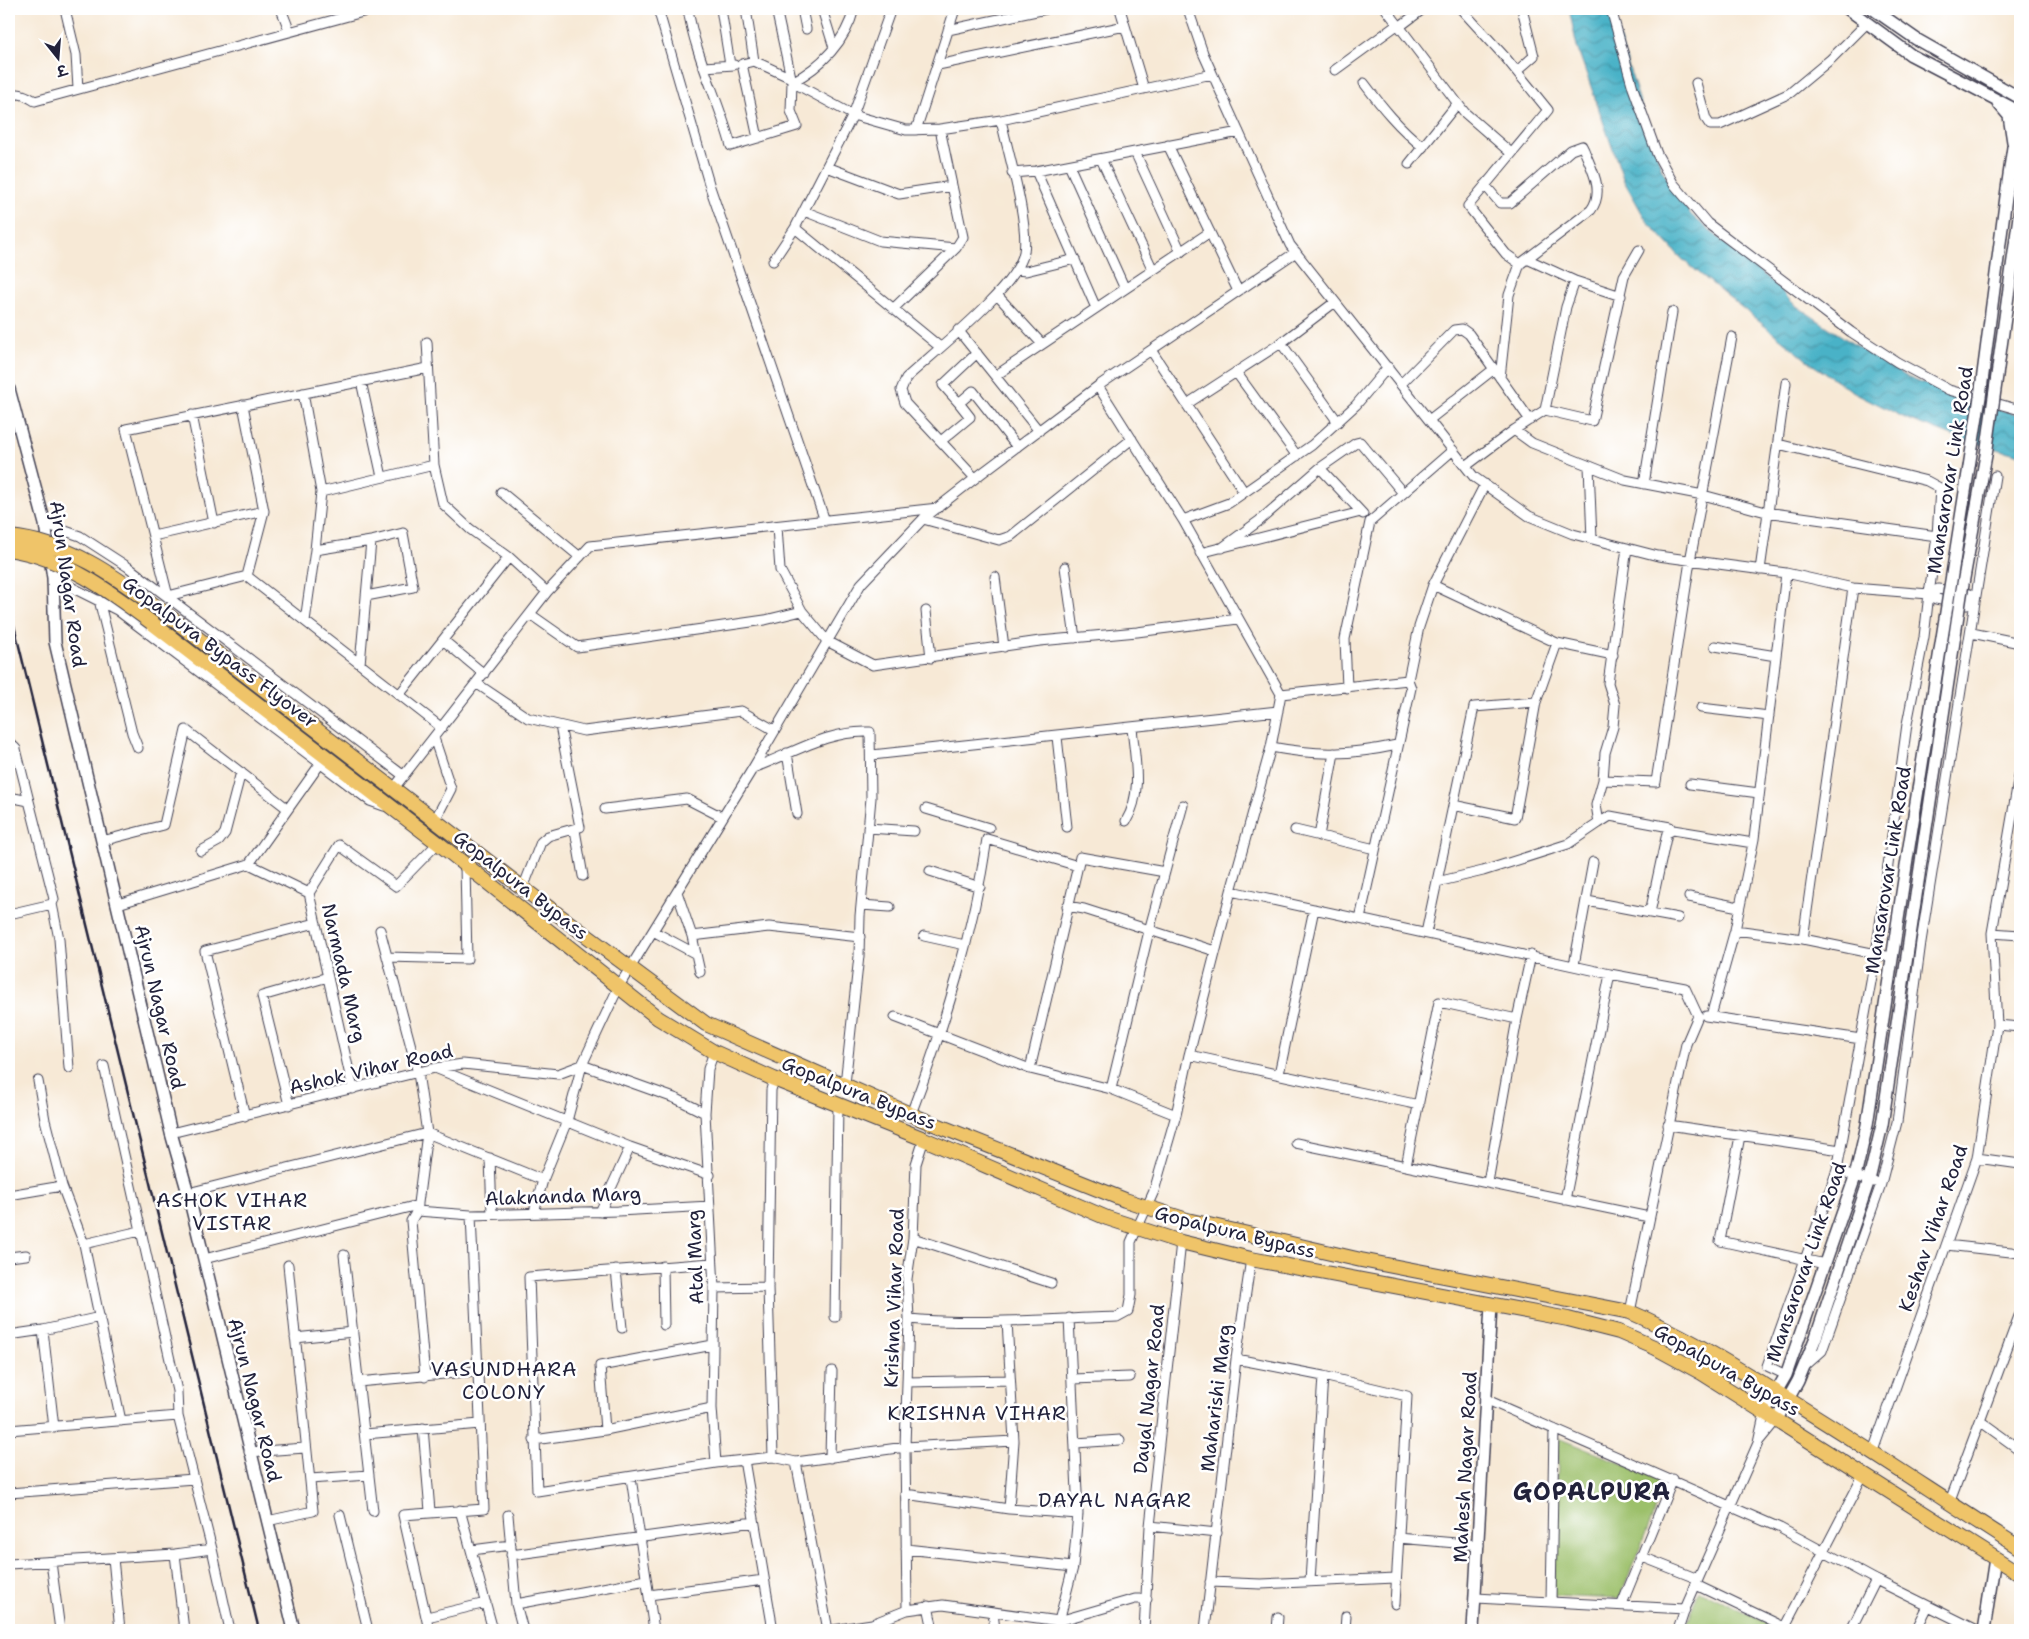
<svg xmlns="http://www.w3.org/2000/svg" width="2029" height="1639" viewBox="0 0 2029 1639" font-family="'Shantell Sans','Playpen Sans Deva',sans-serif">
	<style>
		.park { fill: #9cc06b; stroke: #5f7153 }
		.water { fill: url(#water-waves); stroke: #366a81 }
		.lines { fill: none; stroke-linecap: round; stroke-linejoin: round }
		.minor-casing { stroke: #424052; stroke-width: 11 }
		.tertiary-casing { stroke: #424052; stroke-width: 14 }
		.primary-casing { stroke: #424052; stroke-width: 16 }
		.minor { stroke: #fff; stroke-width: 9 }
		.tertiary { stroke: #fff; stroke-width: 11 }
		.primary { stroke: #efc469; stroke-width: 14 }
		.rail { stroke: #22223b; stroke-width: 2.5 }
		.tertiary-bridge-casing { stroke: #424052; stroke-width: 14; stroke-linecap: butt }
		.primary-bridge-casing { stroke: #424052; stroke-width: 16; stroke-linecap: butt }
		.tertiary-bridge { stroke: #fff; stroke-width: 11 }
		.primary-bridge { stroke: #efc469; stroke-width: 14 }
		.labels { text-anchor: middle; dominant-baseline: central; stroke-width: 5; stroke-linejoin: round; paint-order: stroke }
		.street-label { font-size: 19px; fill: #22223b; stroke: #fff }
		.neighbourhood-label { font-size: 20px; letter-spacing: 1px; fill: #22223b; stroke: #fff }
		.district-label { font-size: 24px; font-weight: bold; letter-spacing: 1px; fill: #22223b; stroke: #fff }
	</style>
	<defs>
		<pattern id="water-waves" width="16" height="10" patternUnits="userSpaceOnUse" patternTransform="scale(1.25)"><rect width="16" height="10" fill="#49b2c7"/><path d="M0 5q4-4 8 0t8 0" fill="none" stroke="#3c90a3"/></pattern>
	</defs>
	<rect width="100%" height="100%" fill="#fff"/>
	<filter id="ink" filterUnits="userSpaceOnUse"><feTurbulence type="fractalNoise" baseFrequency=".02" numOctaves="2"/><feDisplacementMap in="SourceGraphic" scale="10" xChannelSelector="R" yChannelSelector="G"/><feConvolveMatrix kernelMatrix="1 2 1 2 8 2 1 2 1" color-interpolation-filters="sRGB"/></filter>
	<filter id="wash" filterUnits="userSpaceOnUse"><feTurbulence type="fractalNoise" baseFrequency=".0096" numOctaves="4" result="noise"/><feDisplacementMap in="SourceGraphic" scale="20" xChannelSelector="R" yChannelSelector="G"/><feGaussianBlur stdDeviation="1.12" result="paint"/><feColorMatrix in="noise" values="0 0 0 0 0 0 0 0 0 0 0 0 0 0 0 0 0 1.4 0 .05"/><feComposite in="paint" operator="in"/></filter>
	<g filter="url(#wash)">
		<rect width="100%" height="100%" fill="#f7e9d6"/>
		<!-- park -->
		<path class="park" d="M1559,1438L1667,1482L1619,1599L1553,1596Z
			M1700,1591L1774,1627L1772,1630H1685Z"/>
		<!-- water -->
		<path class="water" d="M1569,9H1610L1662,170L1691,215L1771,281L1795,305L1855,345L1909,378L1968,401L2020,415V455L1963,440L1907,419L1854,392L1813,365L1683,260L1646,220L1624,181L1577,47Z"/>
	</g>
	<g filter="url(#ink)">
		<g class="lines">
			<!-- minor casing -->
			<g class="minor-casing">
				<path id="minor" d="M65,9L76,55L78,89
					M281,9L290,32
					M658,9L710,187L825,521
					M688,9C695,56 719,100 731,146L797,126L791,111L792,82L776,9
					M721,9L730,65
					M746,9L754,61
					M802,9L806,29
					M822,9L834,48
					M854,9C846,41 821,67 792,82L853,115L906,130L940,129L1001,120L1212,74
					M1120,9L1144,89
					M1188,9L1203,53L1290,245L1474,477L1529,516L1573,534L1658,556L1786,573L1853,588L1929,594L1924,637L1907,724L1876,954L1837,1170L1767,1366L1786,1375
					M1386,9L1465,113L1511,153
					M1461,9L1505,57L1548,110L1468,206L1506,254L1520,264L1509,295L1500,378
					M1611,9L1633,88L1657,154L1673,183L1707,223L1851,332L1897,362L1949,390L2020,410
					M1399,27L1423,9
					M948,30L1046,9
					M938,65L1125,26
					M704,67L734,65
					M1335,70L1397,25
					M1517,71L1534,56L1522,9
					M1364,83C1382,107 1399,128 1423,147
					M1696,83L1706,119L1710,125H1720L1790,93L1831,59L1866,24
					M9,98C18,90 26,96 35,101L374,9
					M916,130L955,9
					M758,138L742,64L754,61L791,78
					M1168,145L1238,291
					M1135,152L1181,252
					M1101,159L1153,270
					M1409,164L1457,104
					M1069,165L1125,289
					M827,167L899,194L952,186
					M1036,171L1096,308
					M1012,173L1036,171L1239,132
					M1485,185L1500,203H1510L1571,150L1582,146L1584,150C1592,170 1605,191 1591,210L1520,264
					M804,211L880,241L956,248
					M795,228L940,347
					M1527,259L1575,281L1621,296
					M773,261L795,228L853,115L891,9
					M1017,270L1026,271L1075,259
					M997,295L1042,344
					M893,309L956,248L963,237L940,129
					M958,330L995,376
					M427,342L434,465L443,504L470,529L509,557L547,592
					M1281,343L1338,422
					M1151,350L1244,492
					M428,368L126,429L168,596L247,576L442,728
					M1236,372L1297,456
					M361,381L382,477
					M1401,384L1454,330L1462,329L1469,334L1530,420
					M303,393L321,492L315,550
					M959,403L943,385L977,353
					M1187,404L1281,343L1335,302
					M243,405L264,511L247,576
					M1545,410L1592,421L1624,276L1639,250
					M192,415L214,523
					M1429,420L1494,369
					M1514,430L1545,410L1566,307L1575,281
					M1039,431L995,376L1210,232
					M941,441L970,417L959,403L973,391L1017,447
					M1778,444L1927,481L1940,488L1937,536L1929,594H1933
					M1466,466L1514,430L1532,443L1625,480L1703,495L1766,512L1937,536
					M1589,466L1592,539
					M1320,468L1363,514
					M975,478L905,403L901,390L906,378C934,352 1018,287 1024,252C1029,221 1008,153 1001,120
					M1644,484L1672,312
					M321,492L434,465
					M501,492L580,557
					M923,519L999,540L1011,536L1132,439
					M1183,520L1229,503L1312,445L1356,405L1388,367
					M45,524L80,536L128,567L404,776
					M777,527L780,570L802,611L827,641L873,665L1040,641L1137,632L1238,619
					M153,536L264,511
					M1222,548L1259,521L1320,468L1356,443L1360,442L1403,493
					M1200,553L1361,512
					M1065,567L1075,638
					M1760,570L1786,383
					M995,577L1004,647
					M53,578L117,610L370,801L384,806
					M1433,585L1557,643L1613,655
					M1938,589L1970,594L1972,600L1967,605L1936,599L1933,594Z
					M366,596L413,587L403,533L371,541
					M99,600L132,733L138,748
					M926,611L931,658
					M530,614L577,647L765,620L802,611
					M305,621L315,550L371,541L360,664
					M1972,633L2020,643
					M443,640L484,674
					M1715,646L1776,656
					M476,683L528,718L584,731L741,711L774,730
					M1347,688L1345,639L1370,522L1453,450
					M1281,694L1408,680
					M399,695L509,557
					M1701,708L1769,716
					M1057,737L1067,827
					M434,738L451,789L435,820
					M9,742L16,749L29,801
					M1271,747C1319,756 1350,755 1397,745
					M787,753L797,814
					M872,755L1278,711
					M753,768C792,754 827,730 870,732L871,798L860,916L859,956L845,1084
					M1603,780L1656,782L1690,561L1732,337
					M1690,784L1759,793
					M394,788L547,592L590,546L938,508
					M9,797L29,801L54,899L52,904L9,914
					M1453,805L1515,818L1536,702L1557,643
					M605,809L687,799L722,817
					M926,809L989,828
					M1126,821C1143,793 1135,760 1132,728
					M1599,823L1610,816L1670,827
					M868,828L914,831
					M575,830L583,876
					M1295,830L1375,849
					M1319,836L1334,753
					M102,841L164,825L186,730L288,809
					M201,851L219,841L225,833L241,772
					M249,864L309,893
					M930,871L980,887
					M1165,872L1080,857L1030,1069L1111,1089L1176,1115
					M1437,882L1483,871L1568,844L1599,823L1596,805L1603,780L1605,753L1613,727L1615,705L1608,683L1627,548
					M523,888L541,842L548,836L580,827L560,726
					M1231,891L1610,974L1685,988L1698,1016L1686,1044L1630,1312
					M677,892L692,936L769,927L860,937
					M309,893L353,1089
					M309,893L339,845L396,886L438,843
					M1689,897L1739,907
					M1587,901L1645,912L1651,908L1667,833L1673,830L1753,843
					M52,904L59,939L69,1068
					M118,904L249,864L320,764
					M861,905L890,907
					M1067,906L1084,909L1215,951
					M1645,912L1678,918
					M1360,919L1411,688L1408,680L1419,627L1433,585L1485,484
					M380,930L418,1073L427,1133L417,1211L411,1221L425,1377
					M1735,930L1803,939L1891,957
					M653,931L696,954
					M1426,933L1474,707L1536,702
					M1992,933L2020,935
					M692,936L700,972
					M924,936L965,945
					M1803,939L1853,588
					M387,957L467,959L465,866
					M1574,965L1593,862
					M1706,1016L1861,1039
					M1711,1016L1735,930L1754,839L1786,573
					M895,1017L1030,1069
					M1997,1025L2020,1027
					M714,1052L708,1069L705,1113L714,1288L712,1408L716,1463
					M1189,1055L1419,1105
					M104,1066L177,1391L178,1416L212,1549L230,1630
					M435,1068L630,1147L710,1175
					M1279,1074L1314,909
					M38,1081L45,1120L62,1186L84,1244L121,1421
					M1111,1089L1149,931L1183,805
					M289,1105L262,996L328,977
					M911,1114C945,1024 973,934 987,839L1078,866
					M245,1116L205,951L316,923
					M1668,1125L1841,1150
					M171,1133L435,1068L463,1064L558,1074L582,1065L619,986L753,768L861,584L923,519L982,473L1098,386L1296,252
					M1740,1136L1720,1241L1825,1264
					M1296,1143L1649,1217
					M490,1158L492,1214
					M1977,1158L2020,1164
					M1406,1166L1439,1002L1517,1019
					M1837,1170L1874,1182
					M1488,1182L1517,1019L1531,955
					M188,1193L427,1133L543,1180
					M9,1195L62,1186
					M1565,1200L1610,974
					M417,1211L471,1215L618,1211L710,1206
					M534,1212L543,1180L567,1121L582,1065L677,1099L705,1113
					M600,1212L630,1147
					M913,1238L1051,1283
					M84,1244L140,1231
					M1946,1245L2020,1253
					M344,1255L373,1511
					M9,1257L26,1255
					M204,1259L418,1205
					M712,1263L529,1277L537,1491L716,1463L773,1457L796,1462L905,1447L1014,1441
					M663,1266L664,1325
					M616,1270L622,1328
					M714,1288L768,1287
					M2019,1316L1980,1421L2020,1450
					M835,1317L838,1104
					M909,1319C978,1325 1048,1319 1117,1317L1128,1311L1131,1295V1242L1154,1191L1176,1115L1189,1055L1231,891L1271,747L1281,694L1183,520L1098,386
					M1007,1321L1014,1441L1009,1509
					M43,1330L54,1428
					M9,1335L43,1330L100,1317
					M295,1338L353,1332
					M1236,1359L1323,1376L1407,1396L1395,1604
					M1804,1367L1822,1351L1881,1184L1897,1122L1921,942L1995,476
					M1072,1379L1130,1377
					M358,1382L477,1371
					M907,1382L1010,1380
					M1485,1399L1780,1528L1876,1580L1977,1630
					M423,1428L430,1511
					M9,1430L178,1416
					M605,1430L600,1366L713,1345
					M365,1434L480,1424
					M534,1440L605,1430L712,1408
					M1759,1441L1777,1419
					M1076,1443L1120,1440
					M1873,1451L1977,1158L1997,1025L1992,933L2020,770
					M249,1452L305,1448
					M773,1457L768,1287L771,1090L774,1079
					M830,1458L832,1371
					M744,1460L773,1630
					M796,1462L828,1630
					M631,1478L654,1630
					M310,1479L369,1475
					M9,1493L194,1479
					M905,1494L1009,1509L1078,1514
					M1950,1501L1980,1421
					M460,1510L493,1630
					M340,1515L368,1630
					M508,1515L516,1604L523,1630
					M267,1521L313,1511L288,1265
					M1150,1526L1217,1533
					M1398,1538L1479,1545
					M906,1549L1073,1567
					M472,1550L511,1545
					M175,1554L184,1630
					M511,1555L754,1522
					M1640,1556L1698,1579
					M113,1558L120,1630
					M51,1562L60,1630
					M9,1564L175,1554L212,1549
					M1310,1581L1323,1376
					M1210,1582L1261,1584L1396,1578
					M1696,1585L1784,1627
					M649,1595L764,1580
					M1476,1598L1685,1609
					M1551,1601L1554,1429
					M516,1604L646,1580
					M1622,1604L1673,1479
					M928,1606L933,1630
					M907,1610L905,1447L909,1319L907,1279L913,1238L916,1164L924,1139
					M993,1612L995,1630
					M427,1617L486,1603
					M429,1630L403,1515L484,1509L471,1215
					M833,1630L872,1624L907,1610L943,1605L1059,1621L1135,1599H1147
					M1059,1630V1621L1073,1567L1078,1514L1069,1318
					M1144,1630L1150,1526L1181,1242
					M1205,1630L1236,1359L1251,1259
					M1277,1630L1278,1617
					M1345,1630L1346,1616
					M1678,1630L1685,1609L1758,1443L1765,1411
					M1783,1630L1864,1474
					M1851,1630L1876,1580
					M1916,1630L1928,1606"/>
			</g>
			<!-- tertiary casing -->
			<g class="tertiary-casing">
				<path id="tertiary" d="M1848,9L1911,55L2020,112
					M1873,9L1916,39L2020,98
					M1998,103L2009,116L2013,142
					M2007,189L2013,147L2020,128
					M9,389L45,524L53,578L55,642L171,1133L188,1193L294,1630
					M1765,1411L1786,1375L1855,1177L1867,1125L1908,853
					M1777,1419L1798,1381L1816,1337L1869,1180L1882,1125L1922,855
					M1473,1630L1491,1305
					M1984,1630L1995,1558"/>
			</g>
			<!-- primary casing -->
			<g class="primary-casing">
				<path id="primary" d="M165,613L537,899L706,1024L919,1118L1125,1200L1187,1220L1361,1260L1630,1312C1682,1334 1728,1363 1776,1392C1859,1442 1938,1496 2020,1548
					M152,623L438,843L658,1018L714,1052L774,1079L924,1139L1107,1218L1181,1242L1251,1259L1568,1319L1619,1332L1656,1348L1702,1373L2020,1574"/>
			</g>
			<!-- minor -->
			<use href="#minor" class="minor"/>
			<!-- tertiary -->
			<use href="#tertiary" class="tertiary"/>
			<!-- primary -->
			<use href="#primary" class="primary"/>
			<!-- rail -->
			<path class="rail" d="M9,605L259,1630"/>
			<!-- tertiary-bridge casing -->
			<g class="tertiary-bridge-casing">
				<path id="tertiary-bridge" d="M1908,853L1980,397L2007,189
					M1922,855L1961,595L1986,455L2020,209"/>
			</g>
			<!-- primary-bridge casing -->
			<g class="primary-bridge-casing">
				<path id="primary-bridge" d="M9,537C72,543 116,577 165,613
					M9,549C65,558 108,590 152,623"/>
			</g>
			<!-- tertiary-bridge -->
			<use href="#tertiary-bridge" class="tertiary-bridge"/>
			<!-- primary-bridge -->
			<use href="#primary-bridge" class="primary-bridge"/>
		</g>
	</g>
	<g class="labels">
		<!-- street labels -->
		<g class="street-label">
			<text transform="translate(1950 470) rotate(-81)">Mansarovar Link Road</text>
			<text transform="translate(68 584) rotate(82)">Ajrun Nagar Road</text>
			<text transform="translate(220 652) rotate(37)">Gopalpura Bypass Flyover</text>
			<text transform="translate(1888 870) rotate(-81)">Mansarovar Link Road</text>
			<text transform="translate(521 885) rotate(38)">Gopalpura Bypass</text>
			<text transform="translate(344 973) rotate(77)">Narmada Marg</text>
			<text transform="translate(160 1007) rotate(77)">Ajrun Nagar Road</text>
			<text transform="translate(371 1069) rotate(-13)">Ashok Vihar Road</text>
			<text transform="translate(859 1093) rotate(22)">Gopalpura Bypass</text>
			<text transform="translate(563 1196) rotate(-2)">Alaknanda Marg</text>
			<text transform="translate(1933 1228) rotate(-71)">Keshav Vihar Road</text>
			<text transform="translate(1235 1232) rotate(14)">Gopalpura Bypass</text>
			<text transform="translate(695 1257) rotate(-92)">Atal Marg</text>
			<text transform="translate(1806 1262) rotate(-71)">Mansarovar Link Road</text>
			<text transform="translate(894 1298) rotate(-88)">Krishna Vihar Road</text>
			<text transform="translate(1727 1370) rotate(30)">Gopalpura Bypass</text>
			<text transform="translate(1149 1389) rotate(-84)">Dayal Nagar Road</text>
			<text transform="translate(1216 1398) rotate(-83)">Maharishi Marg</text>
			<text transform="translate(255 1400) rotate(76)">Ajrun Nagar Road</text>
			<text transform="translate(1465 1467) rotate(-87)">Mahesh Nagar Road</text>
		</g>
		<!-- neighbourhood labels -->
		<g class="neighbourhood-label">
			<text x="232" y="1200">ASHOK VIHAR<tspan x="232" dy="23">VISTAR</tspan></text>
			<text x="504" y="1369">VASUNDHARA<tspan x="504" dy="23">COLONY</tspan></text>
			<text x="977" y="1413">KRISHNA VIHAR</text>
			<text x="1115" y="1500">DAYAL NAGAR</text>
		</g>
		<!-- district labels -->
		<g class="district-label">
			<text x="1592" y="1492">GOPALPURA</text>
		</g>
	</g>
	<!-- margin -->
	<rect width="2029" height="1639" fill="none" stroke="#fff" stroke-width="30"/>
	<!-- north arrow -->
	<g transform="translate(58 58) rotate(163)" stroke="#ffffff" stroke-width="4" paint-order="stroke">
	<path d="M0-4L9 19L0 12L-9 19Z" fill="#22223b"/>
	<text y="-8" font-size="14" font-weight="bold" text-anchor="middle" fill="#22223b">उ</text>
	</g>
</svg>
